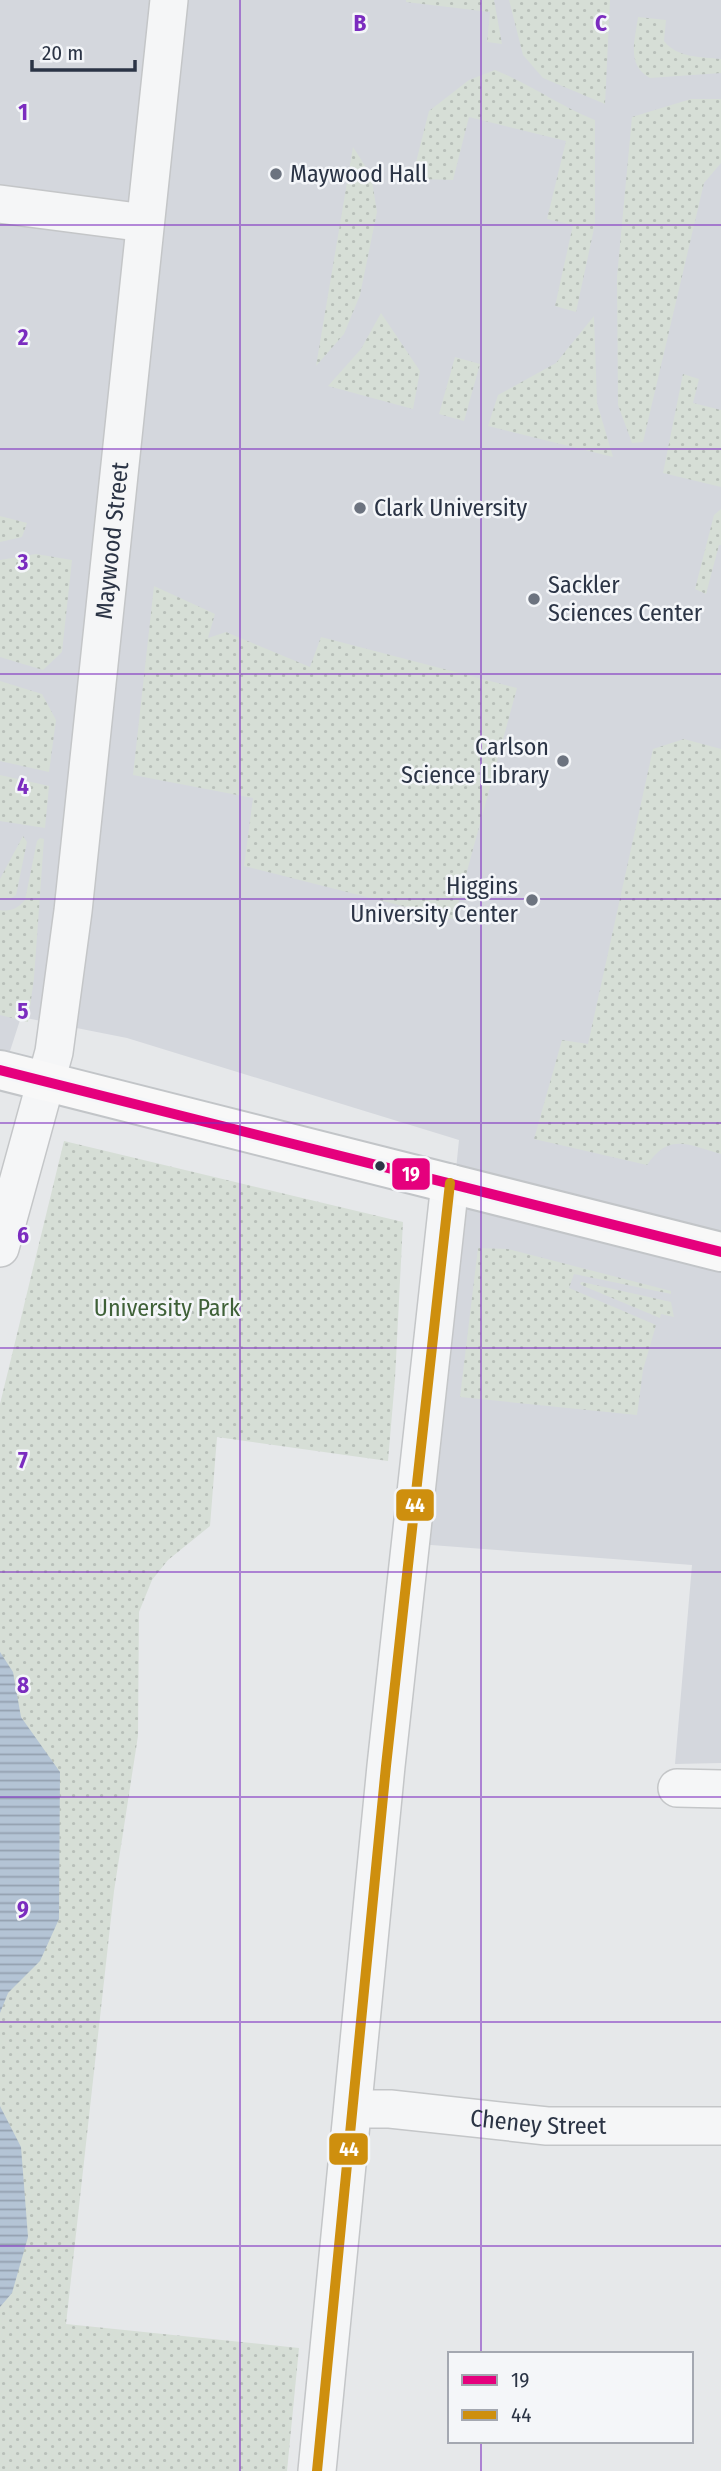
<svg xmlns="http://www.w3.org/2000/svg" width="721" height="2471" viewBox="0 0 721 2471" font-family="'Fira Sans Condensed',sans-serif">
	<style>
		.built { fill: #d4d7dd }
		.green { fill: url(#green-dots) }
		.water { fill: url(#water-rules) }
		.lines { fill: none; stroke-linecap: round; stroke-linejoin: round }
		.minor-casing { stroke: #c4c6c8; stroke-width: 40 }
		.major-casing { stroke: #c2c5c8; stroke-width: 42 }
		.minor { stroke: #f5f6f7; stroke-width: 37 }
		.major { stroke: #f8f8f8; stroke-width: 38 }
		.bus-1-casing { stroke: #f4f6f9; stroke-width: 16 }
		.bus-2-casing { stroke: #f4f6f9; stroke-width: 16 }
		.bus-1 { stroke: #e5007d; stroke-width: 10 }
		.bus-2 { stroke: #ce8f0e; stroke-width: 10 }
		.grid { fill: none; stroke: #7b2cbf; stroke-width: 2; stroke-opacity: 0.55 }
		.poi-dot { fill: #6c737f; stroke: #f4f6f9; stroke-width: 2.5 }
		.bus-dot { fill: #2b3445; stroke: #f4f6f9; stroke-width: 2.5 }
		.labels { text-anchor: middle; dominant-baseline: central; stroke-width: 5; stroke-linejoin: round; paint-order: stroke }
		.poi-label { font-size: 24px; fill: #2b3445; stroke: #f4f6f9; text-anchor: start }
		.street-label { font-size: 24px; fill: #2b3445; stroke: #f4f6f9 }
		.park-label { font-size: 24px; fill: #3f6138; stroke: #f4f6f9 }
		.grid-label { font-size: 23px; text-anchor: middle; font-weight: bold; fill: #7b2cbf; stroke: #f4f6f9; stroke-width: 5; stroke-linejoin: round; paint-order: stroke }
		.line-badge { stroke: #f4f6f9; stroke-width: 2.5 }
		.badge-label { font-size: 19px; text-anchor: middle; font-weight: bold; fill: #fff }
	</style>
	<defs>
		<pattern id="green-dots" width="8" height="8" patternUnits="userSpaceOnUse" patternTransform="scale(1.75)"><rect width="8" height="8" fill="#d6ded6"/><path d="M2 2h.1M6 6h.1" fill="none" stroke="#b8bfb9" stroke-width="1.8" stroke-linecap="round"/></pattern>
		<pattern id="water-rules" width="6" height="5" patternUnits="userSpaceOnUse" patternTransform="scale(1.75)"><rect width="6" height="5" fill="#b4c4d5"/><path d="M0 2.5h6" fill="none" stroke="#93a0af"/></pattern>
	</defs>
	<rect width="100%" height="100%" fill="#e6e8ea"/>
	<!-- built -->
	<path class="built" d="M0,0H721V1763L675,1764L692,1565L418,1544L459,1140L127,1038L21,1017L0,1082Z"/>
	<!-- green -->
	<path class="green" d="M406,0H494L502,44L487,42L490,12L406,2Z
		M509,0H610L605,104L543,78L523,55Z
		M638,17L666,20L664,41C677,58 702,57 721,59V73L650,78C626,65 635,41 638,17Z
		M495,70C530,84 560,106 595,120V224L576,312L555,306L573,225L547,219L566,141L469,117L453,180L421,179L415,166L429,111L469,80Z
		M691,99H721V163L704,183L643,442L632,443L618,405L617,277L632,117Z
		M353,147L371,175L377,212L360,295L344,334L316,366Z
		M381,313L420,371L413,409L328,386L361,349Z
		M594,316L597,403L613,457L488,426L498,395L556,363Z
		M455,357L480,364L464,421L439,414Z
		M683,374L699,379L693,403L721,410V487L663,473Z
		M721,509V545H719L706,594L695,589L714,515Z
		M0,516L27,523L22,537L0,542Z
		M36,554L72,560L62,652L43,670L0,657V560Z
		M154,586L215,614L208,638L226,632L310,667L321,637L517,688L454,919L244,866L253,798L133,775Z
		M0,681L42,694L56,720L49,772L0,761Z
		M684,739L721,749V1154C689,1145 669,1132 647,1165L534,1139L562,1040L588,1044L653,749Z
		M0,775L49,786L45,828L0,821Z
		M23,836L27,842L16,895L11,898H0V879Z
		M40,838L44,839L34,978L28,1022L0,1015V910C11,912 18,908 25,900L37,841Z
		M64,1141L403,1222L395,1379L388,1461L217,1437L210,1526L168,1560L152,1580L139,1612L138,1736L114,1891L66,2324L299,2348L287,2471H0V1404Z
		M478,1248L508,1249L671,1291V1294L574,1274L569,1288L656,1325L643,1370L637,1415L460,1397Z
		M582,1282L671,1302L674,1317L661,1314L660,1318L581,1285L580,1283Z"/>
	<!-- water -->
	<path class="water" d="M0,1652L13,1672L21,1717L60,1772L59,1919L40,1961L8,1993L0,2013Z
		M0,2106L21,2147L28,2237L12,2293L0,2307Z"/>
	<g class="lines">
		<!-- minor casing -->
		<g class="minor-casing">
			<g id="minor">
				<path d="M0,204L145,223"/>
				<path id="s1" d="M0,1248L54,1052L73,911L169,0"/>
				<path d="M677,1788L721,1789"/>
				<path id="s2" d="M353,2109H390L547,2126H721"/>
				<path d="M317,2471L386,1766L450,1183"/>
			</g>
		</g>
		<!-- major casing -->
		<g class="major-casing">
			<path id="major" d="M0,1070L721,1252"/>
		</g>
		<!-- minor -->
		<use href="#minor" class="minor"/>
		<!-- major -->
		<use href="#major" class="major"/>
		<!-- bus-1 casing -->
		<g class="bus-1-casing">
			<path id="bus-1" d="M0,1070L721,1252"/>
		</g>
		<!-- bus-2 casing -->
		<g class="bus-2-casing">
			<path id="bus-2" d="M317,2471L386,1766L450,1183"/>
		</g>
		<!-- bus-1 -->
		<use href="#bus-1" class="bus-1"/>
		<!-- bus-2 -->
		<use href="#bus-2" class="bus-2"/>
	</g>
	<!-- grid -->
	<path class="grid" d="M240,0V2471M481,0V2354M0,225H721M0,449H721M0,674H721M0,899H721M0,1123H721M0,1348H721M0,1572H721M0,1797H721M0,2022H721M0,2246H721M481,2441V2471"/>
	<!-- markers -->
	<g class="poi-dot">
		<circle cx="276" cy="174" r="7"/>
		<circle cx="360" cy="508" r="7"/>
		<circle cx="534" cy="599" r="7"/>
		<circle cx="563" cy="761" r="7"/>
		<circle cx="532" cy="900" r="7"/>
	</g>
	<circle class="bus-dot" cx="380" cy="1166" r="6"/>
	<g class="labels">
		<!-- poi labels -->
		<g class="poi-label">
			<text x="290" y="174">Maywood Hall</text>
			<text x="374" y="508">Clark University</text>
			<text x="548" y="585">Sackler<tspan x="548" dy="28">Sciences Center</tspan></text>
			<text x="549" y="747" text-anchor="end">Carlson<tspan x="549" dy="28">Science Library</tspan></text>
			<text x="518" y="886" text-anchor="end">Higgins<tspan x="518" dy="28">University Center</tspan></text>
		</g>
		<!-- street labels -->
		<g class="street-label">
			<text stroke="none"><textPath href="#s1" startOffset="718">Maywood Street</textPath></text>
			<text stroke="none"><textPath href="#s2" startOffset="186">Cheney Street</textPath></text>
		</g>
		<!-- park labels -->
		<g class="park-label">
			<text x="167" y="1308">University Park</text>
		</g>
	</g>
	<g class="grid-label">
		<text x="360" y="31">B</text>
		<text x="601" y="31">C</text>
		<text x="23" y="120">1</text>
		<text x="23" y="345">2</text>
		<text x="23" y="570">3</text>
		<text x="23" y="794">4</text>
		<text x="23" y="1019">5</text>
		<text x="23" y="1243">6</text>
		<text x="23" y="1468">7</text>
		<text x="23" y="1693">8</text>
		<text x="23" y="1917">9</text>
	</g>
	<g class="line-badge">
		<rect x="391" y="1157" width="40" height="34" rx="7" fill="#e5007d"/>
		<rect x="395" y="1488" width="40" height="34" rx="7" fill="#ce8f0e"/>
		<rect x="328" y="2132" width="41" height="34" rx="7" fill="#ce8f0e"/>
	</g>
	<g class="badge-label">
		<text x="411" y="1181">19</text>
		<text x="415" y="1512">44</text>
		<text x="349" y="2156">44</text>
	</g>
	<!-- legend -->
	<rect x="448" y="2352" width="245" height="91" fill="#f4f6f9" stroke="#a4a8b1" stroke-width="2"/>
	<rect x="462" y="2375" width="35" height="10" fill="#e5007d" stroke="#a4a8b1" stroke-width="2"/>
	<text x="511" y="2387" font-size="21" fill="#2b3445">19</text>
	<rect x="462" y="2410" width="35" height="10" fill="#ce8f0e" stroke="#a4a8b1" stroke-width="2"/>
	<text x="511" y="2422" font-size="21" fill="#2b3445">44</text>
	<!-- scale -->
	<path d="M32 60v10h103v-10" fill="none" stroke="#2b3445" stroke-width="3.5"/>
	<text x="42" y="60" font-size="21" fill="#2b3445" stroke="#f4f6f9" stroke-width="5" paint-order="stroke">20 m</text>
</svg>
